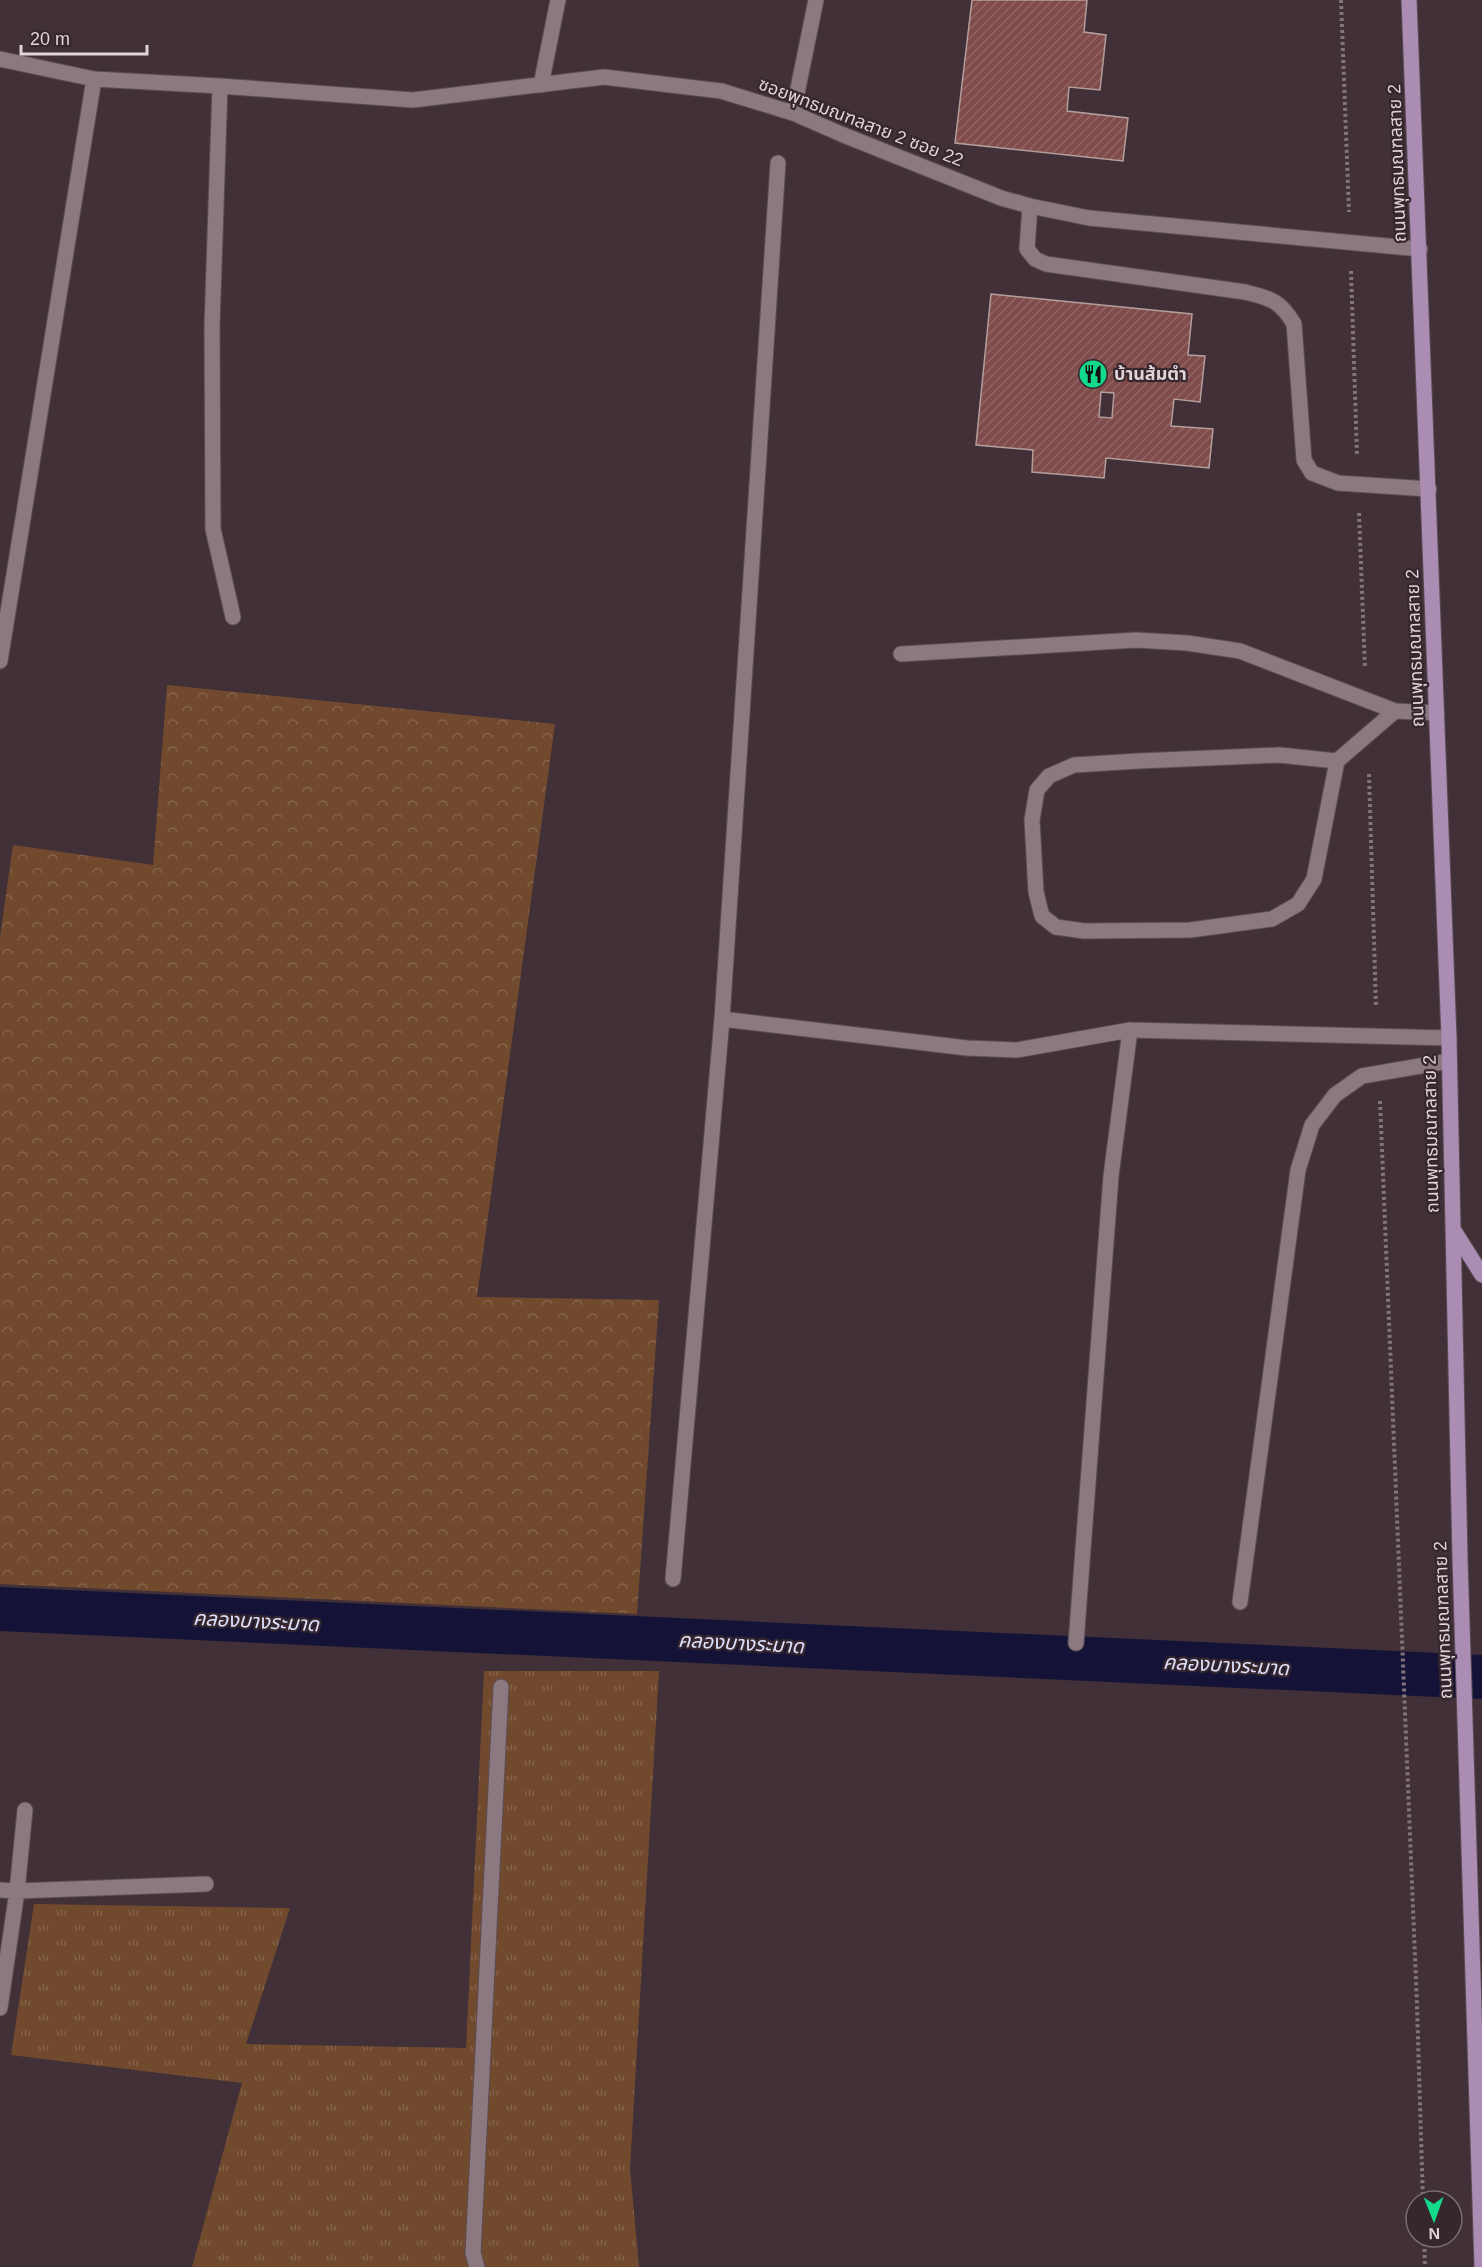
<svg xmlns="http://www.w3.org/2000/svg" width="1482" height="2267" viewBox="0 0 1482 2267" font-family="Arial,'Noto Sans Thai',sans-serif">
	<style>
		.grass { fill: url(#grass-tufts) }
		.forest { fill: url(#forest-crowns) }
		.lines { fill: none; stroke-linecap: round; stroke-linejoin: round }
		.canal { stroke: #141337; stroke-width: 44 }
		.building { fill: url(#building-hatch); stroke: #b49e9c; stroke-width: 1.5; fill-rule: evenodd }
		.minor-casing { stroke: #5b4d54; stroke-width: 17 }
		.major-casing { stroke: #5b4d54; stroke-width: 17 }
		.path { stroke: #83747b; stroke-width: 4; stroke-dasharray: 3 3; stroke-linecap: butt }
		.minor { stroke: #8b7881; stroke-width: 15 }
		.major { stroke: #ab8cb2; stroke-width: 15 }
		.labels { text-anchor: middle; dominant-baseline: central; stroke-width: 4.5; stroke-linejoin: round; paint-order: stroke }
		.street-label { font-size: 18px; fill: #dfd4d9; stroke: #36272e }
		.poi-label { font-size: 18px; font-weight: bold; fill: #dfd4d9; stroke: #36272e; text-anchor: start }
		.water-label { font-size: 20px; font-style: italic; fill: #dee1fe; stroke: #36272e }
	</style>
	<defs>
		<pattern id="grass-tufts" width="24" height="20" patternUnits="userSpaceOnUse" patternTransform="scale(1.5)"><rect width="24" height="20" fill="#714a2d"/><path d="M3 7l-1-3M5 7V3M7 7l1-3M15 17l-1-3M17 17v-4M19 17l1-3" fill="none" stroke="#85634b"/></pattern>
		<pattern id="forest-crowns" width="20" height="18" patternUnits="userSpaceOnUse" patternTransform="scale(1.5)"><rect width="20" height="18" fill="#714a2d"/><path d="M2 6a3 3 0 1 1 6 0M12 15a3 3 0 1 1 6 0" fill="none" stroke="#85634b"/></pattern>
		<pattern id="building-hatch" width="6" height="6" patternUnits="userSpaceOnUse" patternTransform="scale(1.5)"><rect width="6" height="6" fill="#7f4c4b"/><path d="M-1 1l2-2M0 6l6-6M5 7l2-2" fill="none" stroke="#916564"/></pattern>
	</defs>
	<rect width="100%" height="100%" fill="#413038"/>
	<!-- grass -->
	<path class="grass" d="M484,1671H659L630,2169L639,2267H192L242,2083L11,2055L34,1904L290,1908L246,2044L466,2048Z"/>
	<!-- forest -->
	<path class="forest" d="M167,685L555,724L477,1297L659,1300L637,1614L0,1584V937L13,845L153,865Z"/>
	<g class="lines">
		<!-- canal -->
		<path class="canal" d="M0,1609L1482,1677"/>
	</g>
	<!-- building -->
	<path class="building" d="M972,0H1087L1084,32L1106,35L1100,90L1069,87L1067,111L1128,118L1123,161L955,143Z
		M991,294L1192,314L1188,355L1205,356L1200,402L1174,399L1171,426L1213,429L1209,468L1106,458L1104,478L1032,472L1033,450L976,445ZM1101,392L1114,393L1112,418L1099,417Z"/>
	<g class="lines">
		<!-- minor casing -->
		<g class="minor-casing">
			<path id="minor" d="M0,59L94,79L220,86L413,100L604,77L721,91L793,113L841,134L1001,198L1030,206L1089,218L1420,249
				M541,85L558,0
				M220,86L212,326L213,529L233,617
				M793,113L816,0
				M778,163L722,1019L967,1048L1017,1050L1130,1030L1449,1038
				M1030,206L1027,249L1035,259L1046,264L1245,292C1270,298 1281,301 1294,324L1304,460L1312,473L1338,483L1429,489
				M901,654L1136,640L1187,643L1240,651L1395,711L1437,713
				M0,661L94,79
				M1337,761L1279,755L1138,761L1074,765L1049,776L1037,790L1032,820L1036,892L1042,916L1056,927L1084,931L1190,930L1272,919L1298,904L1314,879L1337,761L1395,711
				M673,1579L722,1019
				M1240,1602L1298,1170L1312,1125L1335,1095L1362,1076L1449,1061
				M1076,1643L1111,1176L1130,1030
				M0,1890L17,1891L206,1884
				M0,2008L17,1891L25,1810
				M477,2267L473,2253L501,1687"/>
		</g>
		<!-- major casing -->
		<g class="major-casing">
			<path id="major" d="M1409,0L1449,1038L1460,1559L1482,2267
				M1453,1229L1482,1275"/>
		</g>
		<!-- path -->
		<path class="path" d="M1341,0L1349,212
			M1351,271L1357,455
			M1359,513L1365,668
			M1369,774L1376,1007
			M1380,1101L1417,2006L1423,2201
			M1424,2237L1425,2267"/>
		<!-- minor -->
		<use href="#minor" class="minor"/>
		<!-- major -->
		<use href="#major" class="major"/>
	</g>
	<!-- icons -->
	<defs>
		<g id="restaurant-disc" transform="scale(1.5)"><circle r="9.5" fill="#13d98a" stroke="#36272e"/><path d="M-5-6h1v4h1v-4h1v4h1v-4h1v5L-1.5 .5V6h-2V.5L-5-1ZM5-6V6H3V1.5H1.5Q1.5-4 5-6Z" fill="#111"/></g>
	</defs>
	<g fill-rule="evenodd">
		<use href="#restaurant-disc" x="1093" y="374"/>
	</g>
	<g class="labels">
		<!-- street labels -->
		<g class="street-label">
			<text transform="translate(861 122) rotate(21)">ซอยพุทธมณฑลสาย 2 ซอย 22</text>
			<text transform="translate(1397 163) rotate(-92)">ถนนพุทธมณฑลสาย 2</text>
			<text transform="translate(1415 648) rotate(-92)">ถนนพุทธมณฑลสาย 2</text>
			<text transform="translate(1431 1134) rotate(-91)">ถนนพุทธมณฑลสาย 2</text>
			<text transform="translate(1443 1620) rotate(-92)">ถนนพุทธมณฑลสาย 2</text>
		</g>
		<!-- poi labels -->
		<g class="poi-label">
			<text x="1114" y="374">บ้านส้มตำ</text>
		</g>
		<!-- water labels -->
		<g class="water-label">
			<text transform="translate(256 1621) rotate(3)">คลองบางระมาด</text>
			<text transform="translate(741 1643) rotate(3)">คลองบางระมาด</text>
			<text transform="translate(1226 1665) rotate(3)">คลองบางระมาด</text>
		</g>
	</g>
	<!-- north arrow -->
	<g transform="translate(1434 2219) rotate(179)"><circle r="28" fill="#36272e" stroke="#7a6c72" stroke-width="1.5"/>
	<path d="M0-4.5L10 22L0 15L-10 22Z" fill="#13d98a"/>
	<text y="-9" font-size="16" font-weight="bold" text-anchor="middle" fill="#dfd4d9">N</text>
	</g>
	<!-- scale -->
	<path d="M21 45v9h126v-9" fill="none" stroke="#dfd4d9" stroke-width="3"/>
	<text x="30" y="45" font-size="18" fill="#dfd4d9" stroke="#36272e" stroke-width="4.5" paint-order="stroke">20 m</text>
</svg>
